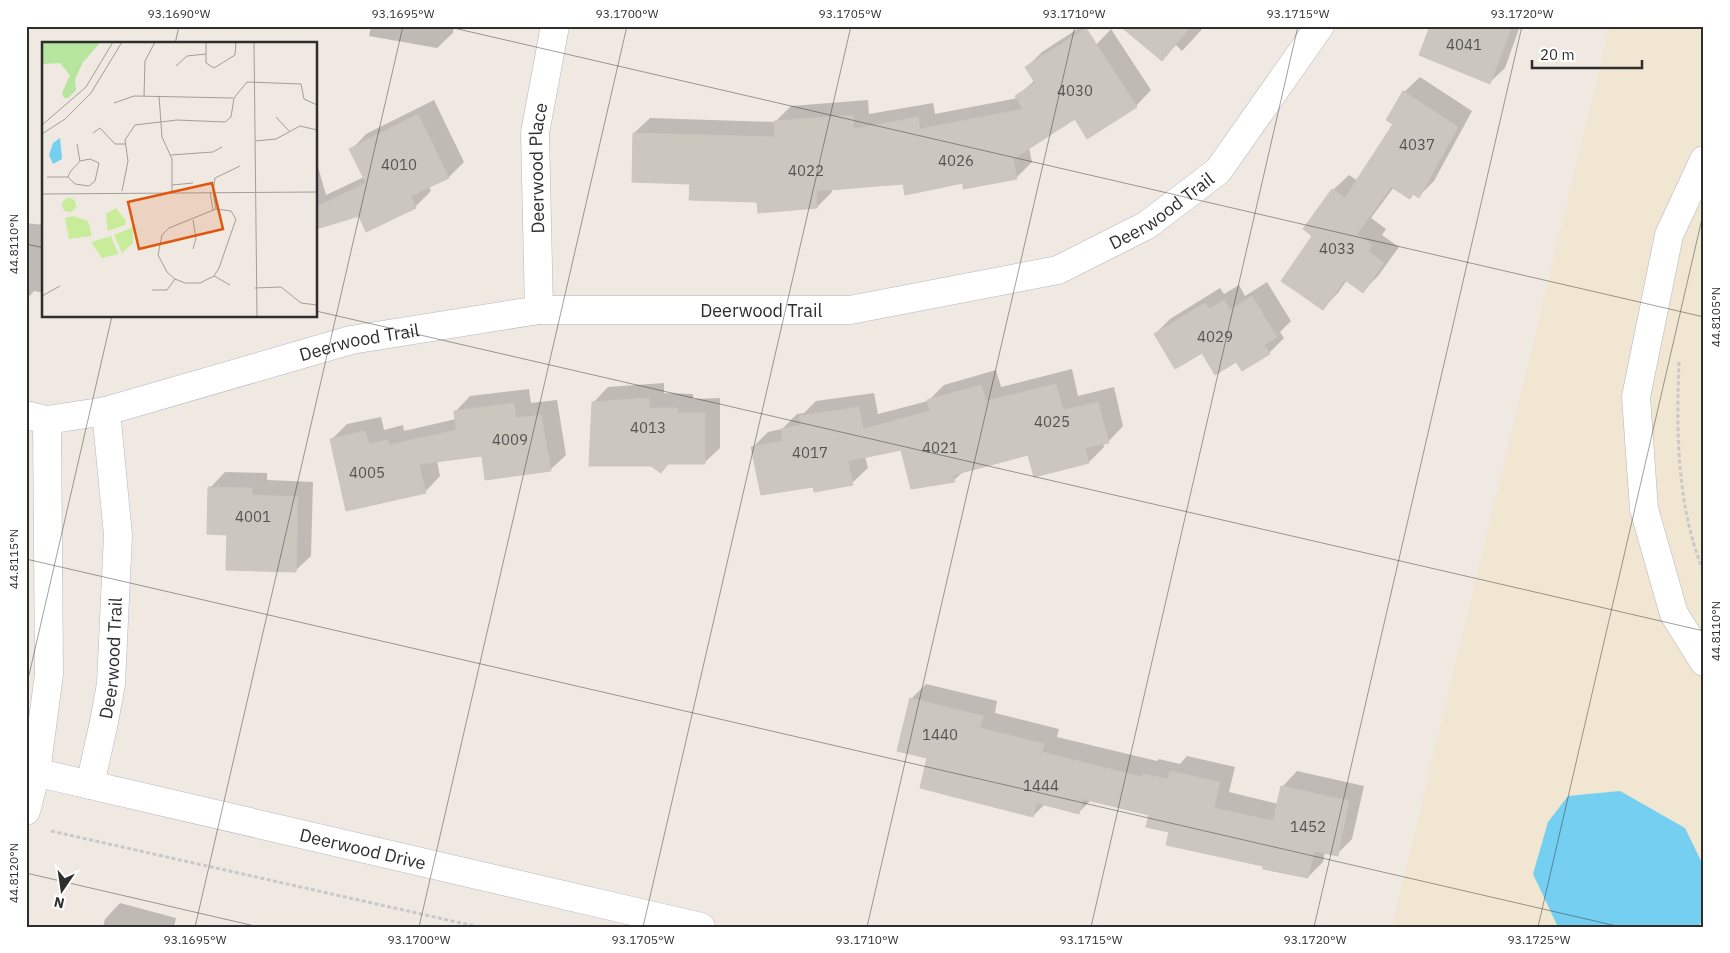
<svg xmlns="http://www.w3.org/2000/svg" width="1730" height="953" viewBox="0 0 1730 953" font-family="'IBM Plex Sans',sans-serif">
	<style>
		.education { fill: #f0e6d1 }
		.water { fill: #75cff0 }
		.shadow { fill: #0003 }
		.building { fill: #cbc7bf; stroke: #cbc5ba }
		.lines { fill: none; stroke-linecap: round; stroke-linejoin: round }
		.minor-casing { stroke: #b4b7c1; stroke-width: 29 }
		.path { stroke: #c9c9c9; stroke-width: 3; stroke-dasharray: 4 2.5; stroke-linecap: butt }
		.minor { stroke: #fff; stroke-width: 28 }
		.ticks { fill: none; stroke: #2e2e2e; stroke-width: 1; stroke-opacity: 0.45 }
		.labels { text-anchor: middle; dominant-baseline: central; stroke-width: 4; stroke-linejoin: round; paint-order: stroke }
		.number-label { font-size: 15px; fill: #555452 }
		.street-label { font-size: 18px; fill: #2e2e2e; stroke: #fff }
		.inset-road { fill: none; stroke: #a29e99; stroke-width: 1 }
		.view { fill: #df570e; fill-opacity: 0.15; stroke: #df570e; stroke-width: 2.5 }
		.inset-edge { fill: none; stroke: #2e2e2e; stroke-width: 2.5 }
		.neatline { fill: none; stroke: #2e2e2e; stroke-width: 2 }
		.ticks-label { font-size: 12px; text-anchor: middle; fill: #2e2e2e }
	</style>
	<rect width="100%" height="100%" fill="#efe9e1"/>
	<!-- education -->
	<path class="education" d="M1610,26H1704V927H1392Z"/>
	<!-- water -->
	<path class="water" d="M1620,791L1685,828L1704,867V918L1698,927H1558L1533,874L1548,822L1568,796Z"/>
	<!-- shadow -->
	<path class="shadow" d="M371,26H454L453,33L437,48L369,36Z
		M1082,26L1095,46L1111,29L1151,90L1136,106L1075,118L1029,148L1032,162L1016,178L904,183L832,189V192L817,207L759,201L692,183L634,133L650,118L775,122L791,106L868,100L869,114L933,103L935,114L1018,98L1017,96L1035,80L1027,67L1042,52Z
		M1122,26H1205L1182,51L1176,45L1162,59Z
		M1431,26H1520L1505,68L1489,83Z
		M1420,77L1472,111L1434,181L1419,196L1394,187L1371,218L1386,229L1382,235L1399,247L1378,276L1363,291L1347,280L1338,293L1323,308L1314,236L1305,229L1333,190L1349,175L1358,181L1395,124L1404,92Z
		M434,100L464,162L449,177L429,187L431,191L415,207L359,215L316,228V160L326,195L364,177L351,150L366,134Z
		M26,223L44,225V293L34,291L28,298H26Z
		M1267,282L1291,321L1280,332L1284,338L1269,353L1237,360L1202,351L1155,334L1170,319L1220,288L1224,294L1239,285L1245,296Z
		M1072,369L1078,396L1114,387L1123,426L1108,442L1103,443L1104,447L1089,462L1029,453L964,471L954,480L902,449L865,456L868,468L852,483L814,485L753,447L768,432L782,429L797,414L804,413L816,401L874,393L878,414L928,401L944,385L996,370L1001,387Z
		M664,383V393L693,394V399L720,398V448L704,463L593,403L608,387Z
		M529,389L531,403L557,400L566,455L550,470L483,454L437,461L440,476L425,492L332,439L347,424L381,417L384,430L403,425L404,431L456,419L455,412L470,396Z
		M225,472L267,473V480L313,482L311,556L295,571L228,534L210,488Z
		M926,684L997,701L995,713L1059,729L1057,737L1157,761L1159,759L1180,764L1187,756L1235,767L1229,792L1278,804L1282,787L1297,771L1364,786L1352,839L1337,854L1325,852L1323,862L1308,877L1265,865L1170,831L1151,814L1091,800L1079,812L1045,804L1033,816L929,758L911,699Z
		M120,903L176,918L174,927H103L105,919Z"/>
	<!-- building -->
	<path class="building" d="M1120,26H1191L1162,61Z
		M1430,26H1512L1490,84L1419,55Z
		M1086,28L1137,107L1087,139L1075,119L1013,159L1017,179L963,189V183L905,195L903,184L816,191L817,208L758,213L757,202L689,200L690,184L632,182L633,133L775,137L774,121L853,115L854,129L918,117L920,129L1023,109L1015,96L1035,83L1025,67Z
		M1403,91L1458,127L1419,198L1413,194L1410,199L1391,187L1357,234L1372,245L1368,251L1384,263L1363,293L1345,280L1323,310L1281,281L1312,236L1303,229L1332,189L1345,198L1393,124L1386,120Z
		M418,114L449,178L411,196L416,208L366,232L359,216L316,229V207L366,183L349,149Z
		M1252,296L1277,337L1264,345L1270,354L1242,371L1236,362L1215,375L1202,353L1175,369L1154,334L1205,303L1209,309L1224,300L1230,310Z
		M1056,384L1063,410L1098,402L1109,443L1085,448L1089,463L1034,477L1028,455L953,475L955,482L911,489L901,450L848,461L853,485L814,492L813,487L761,495L751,447L783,441L781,429L801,425L799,416L859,407L863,429L930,411L927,400L981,385L986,401Z
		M649,398V408H678V413H705V464H668L661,473L651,466H589L592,402Z
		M514,403L516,418L541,415L551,471L485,480L482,456L419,464L426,493L346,511L330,439L365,431L369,444L388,440L389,445L456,430L454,411Z
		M208,487L252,488V495L298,497L296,572L226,570L227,535L207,534Z
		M910,698L983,716L980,728L1044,744L1042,752L1142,777L1143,774L1168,779L1170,771L1220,782L1214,808L1273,821L1281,786L1349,801L1338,856L1314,851L1308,878L1263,869V866L1166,845L1169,832L1146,827L1149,815L1083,799L1079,814L1037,803L1033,817L920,788L927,758L897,751Z"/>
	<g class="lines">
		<!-- minor casing -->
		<g class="minor-casing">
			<g id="minor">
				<path d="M1704,160L1669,235L1636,397L1644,509L1674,614L1704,662"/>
				<path id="s1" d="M539,310L535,133L555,26"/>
				<path id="s2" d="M26,415L47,420L106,411L351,340L539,310H850L1058,270L1147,225L1218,171L1320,26"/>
				<path id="s3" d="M26,770L701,927"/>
				<path id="s4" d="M90,785L104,722L111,684L118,535L106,411"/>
				<path d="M26,811L36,772L49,674L47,420"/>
			</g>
		</g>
		<!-- path -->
		<path class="path" d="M1679,362C1676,431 1677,508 1704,573
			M51,831L479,927"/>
		<!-- minor -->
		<use href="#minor" class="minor"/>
	</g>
	<!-- ticks -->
	<path class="ticks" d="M445,26L1704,317M175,44L179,26M26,244L44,248M316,311L1704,631M26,559L1621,927M26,688L112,316M26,873L259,927M195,927L403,26M419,927L627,26M643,927L851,26M867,927L1075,26M1091,927L1298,26M1314,927L1522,26M1538,927L1704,210"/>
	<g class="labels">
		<!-- number labels -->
		<g class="number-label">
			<text x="1464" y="44">4041</text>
			<text x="1075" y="90">4030</text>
			<text x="1417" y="144">4037</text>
			<text x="956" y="160">4026</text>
			<text x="399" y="164">4010</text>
			<text x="806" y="170">4022</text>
			<text x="1337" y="248">4033</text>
			<text x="1215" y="336">4029</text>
			<text x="1052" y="421">4025</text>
			<text x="648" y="427">4013</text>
			<text x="510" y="439">4009</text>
			<text x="940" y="447">4021</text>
			<text x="810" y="452">4017</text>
			<text x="367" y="472">4005</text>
			<text x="253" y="516">4001</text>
			<text x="940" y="734">1440</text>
			<text x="1041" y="785">1444</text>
			<text x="1308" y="826">1452</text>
		</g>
		<!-- street labels -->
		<g class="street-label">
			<text stroke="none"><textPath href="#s1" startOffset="142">Deerwood Place</textPath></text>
			<text stroke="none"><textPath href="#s2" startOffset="1169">Deerwood Trail</textPath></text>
			<text stroke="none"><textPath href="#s2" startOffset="749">Deerwood Trail</textPath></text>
			<text stroke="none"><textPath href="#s2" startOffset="344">Deerwood Trail</textPath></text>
			<text stroke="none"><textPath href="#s4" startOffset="129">Deerwood Trail</textPath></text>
			<text stroke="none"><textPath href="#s3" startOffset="346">Deerwood Drive</textPath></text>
		</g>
	</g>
	<!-- overview -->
	<g transform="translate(42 42)">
		<rect width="275" height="275" fill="#efe9e1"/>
		<path d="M0,0H59L41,20L33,37L34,48L26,56H22L20,51L28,33L18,21L0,22Z" fill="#b6e59e"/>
		<path d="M20 163a7 7 0 1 1 14 0a7 7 0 1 1-14 0ZM74,166L84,179L83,183L66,189L64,172ZM31,174L46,179L50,194L27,197L23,176ZM91,185V201L80,211L72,193ZM69,194L76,212L60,216L49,200Z" fill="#c9ec9a"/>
		<path d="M18,96L20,117L11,122L7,113L11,101Z" fill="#75cff0"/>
		<path class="inset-road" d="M164,0V21L172,26L193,13L194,0M212,0L215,275M134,24L145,14L164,12M102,54L103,19L113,0M117,54L120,95L130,117V150M72,61L92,54L191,56M234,75L247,89M0,83L44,45L71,0M51,91L58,86L73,102H83M0,92L23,77L49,51L80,0M213,99L234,97L258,84L275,88M35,102L38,119M129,113L171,110L180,105M48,117L57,121L53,139L47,144L33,142L26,135L28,130L38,119ZM5,135H26M130,143L151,141M80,149L86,119L83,98L93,83L135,78L183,80L189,75L192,56L205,40L259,42L262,57L275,63M168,150L171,168M0,152L275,150M174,167L189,169L194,177L177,226L172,234L158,241H143L133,237L125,230L116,213L120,193L127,186ZM174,167L171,150L173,136L198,124M151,207L154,196L151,178M172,234L188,243M213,246L239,245L259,261L275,263M110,248H125L133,237M0,254L18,244M0,275H47"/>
		<path class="view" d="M170,141L181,187L97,207L86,160Z"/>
		<rect width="275" height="275" class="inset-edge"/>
	</g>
	<!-- border -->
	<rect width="1730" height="953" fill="none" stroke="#ffffff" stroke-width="55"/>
	<!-- north arrow -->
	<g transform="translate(62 890) rotate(193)" stroke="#ffffff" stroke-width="4" paint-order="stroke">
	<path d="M0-4L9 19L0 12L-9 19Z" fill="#2e2e2e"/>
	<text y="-8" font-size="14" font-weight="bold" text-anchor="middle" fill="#2e2e2e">N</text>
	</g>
	<!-- scale -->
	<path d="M1532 60v8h110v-8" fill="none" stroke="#2e2e2e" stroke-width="2.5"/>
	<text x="1540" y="60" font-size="15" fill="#2e2e2e" stroke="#ffffff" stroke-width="4" paint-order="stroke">20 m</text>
	<rect x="28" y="28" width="1674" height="898" class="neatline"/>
	<g class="ticks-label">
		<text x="179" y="18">93.1690°W</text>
		<text x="403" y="18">93.1695°W</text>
		<text x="627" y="18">93.1700°W</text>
		<text x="850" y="18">93.1705°W</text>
		<text x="1074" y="18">93.1710°W</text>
		<text x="1298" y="18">93.1715°W</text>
		<text x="1522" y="18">93.1720°W</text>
		<text transform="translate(14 244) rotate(-90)" y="4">44.8110°N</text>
		<text transform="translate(1716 317) rotate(-90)" y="4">44.8105°N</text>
		<text transform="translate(14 559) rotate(-90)" y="4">44.8115°N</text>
		<text transform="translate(1716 631) rotate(-90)" y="4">44.8110°N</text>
		<text transform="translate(14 873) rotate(-90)" y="4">44.8120°N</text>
		<text x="195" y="944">93.1695°W</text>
		<text x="419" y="944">93.1700°W</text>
		<text x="643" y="944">93.1705°W</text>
		<text x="867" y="944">93.1710°W</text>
		<text x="1091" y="944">93.1715°W</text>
		<text x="1315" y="944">93.1720°W</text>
		<text x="1539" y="944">93.1725°W</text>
	</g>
</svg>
